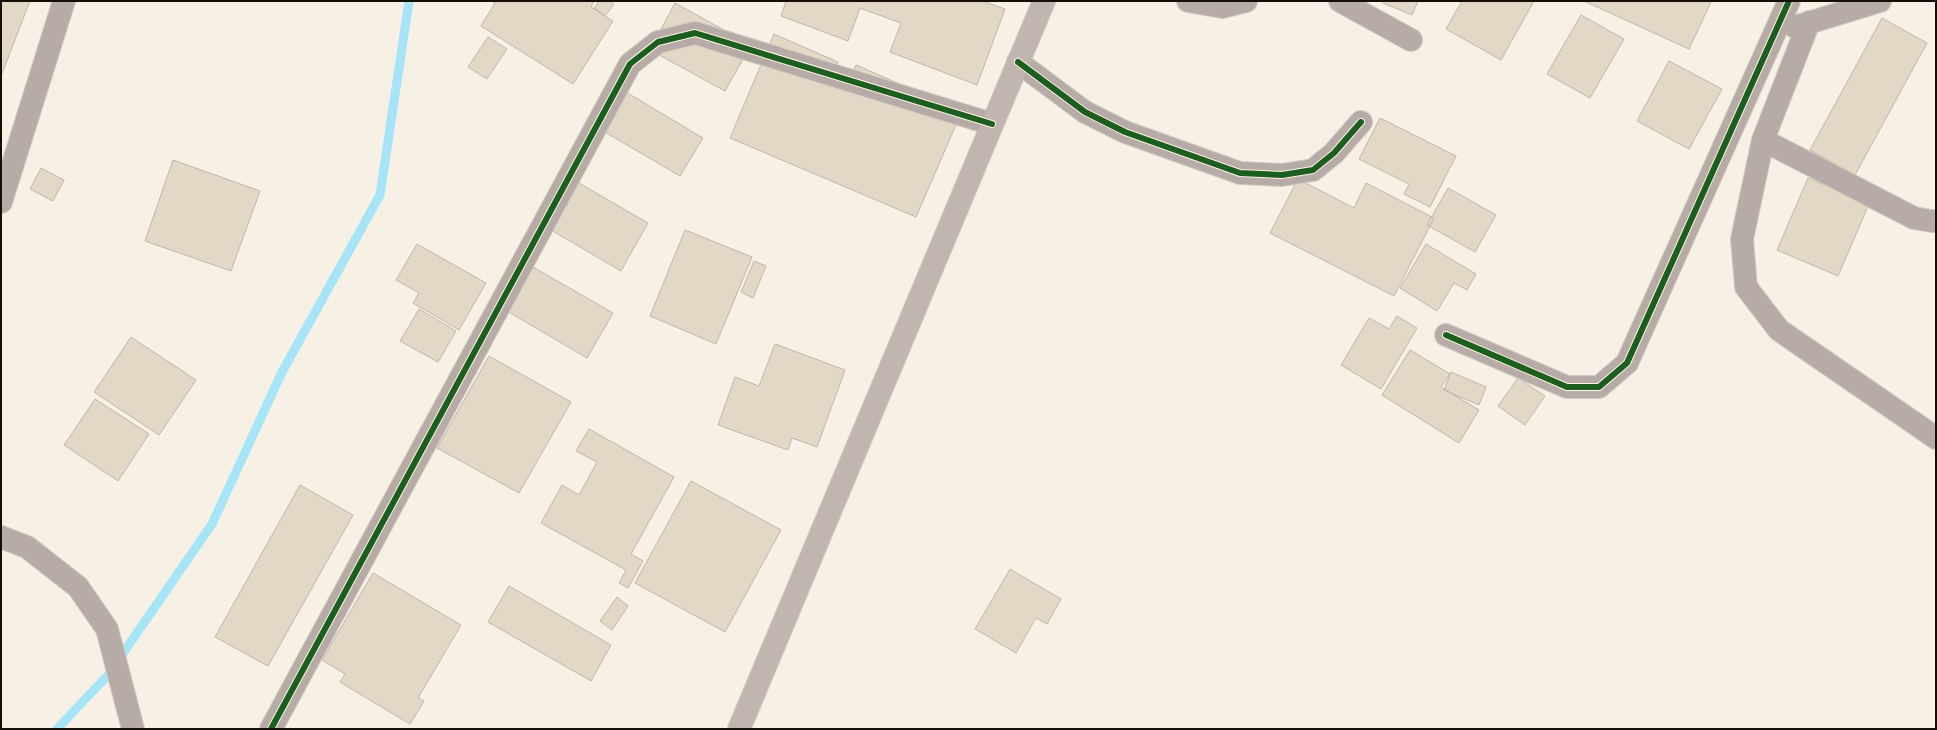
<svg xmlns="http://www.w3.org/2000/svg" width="1937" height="730" viewBox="0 0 1937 730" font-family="'Fira Sans',sans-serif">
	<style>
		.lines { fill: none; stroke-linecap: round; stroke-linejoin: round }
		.stream { stroke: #a6e4f7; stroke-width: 9 }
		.building { fill: #e2d8c5; stroke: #bcb7ad }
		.street-casing { stroke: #d1ccc3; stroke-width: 24 }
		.secondary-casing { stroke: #d1ccc3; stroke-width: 24 }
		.street { stroke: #b7aba8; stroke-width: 22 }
		.secondary { stroke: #c0b5af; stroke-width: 22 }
		.cycleway-casing { stroke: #fff4dd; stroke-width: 8 }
		.cycleway { stroke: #1b5e20; stroke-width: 6 }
	</style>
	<rect width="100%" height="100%" fill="#f7f1e5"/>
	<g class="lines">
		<!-- stream -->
		<path class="stream" d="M57,729L108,675L212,524L282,372L380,195L409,1"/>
	</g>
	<!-- building -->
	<path class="building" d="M1,1H30L1,76Z
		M492,1H594L591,7L613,21L573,84L481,26L495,3Z
		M599,1H610L614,4L605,16L594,8Z
		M786,1H982L1005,9L977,85L890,52L901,23L860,8L848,41L781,16Z
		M1384,1H1418L1412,15L1383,3Z
		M1462,1H1534L1501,60L1446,29Z
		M1584,1H1710L1711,2L1689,49Z
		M675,3L751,45L725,91L650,50Z
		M1581,15L1624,39L1590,98L1547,74Z
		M1882,18L1927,43L1855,175L1810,150Z
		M774,34L838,62L832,78L848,85L856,65L962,111L916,217L730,138Z
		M488,37L507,49L487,79L468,67Z
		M1669,61L1722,89L1689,149L1637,121Z
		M626,92L703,138L680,176L603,131Z
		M1380,118L1456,156L1430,207L1404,194L1409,184L1359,159Z
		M173,160L260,191L231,271L145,241Z
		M41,168L64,180L53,201L30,189Z
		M1808,178L1869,204L1838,276L1777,250Z
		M1298,179L1354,208L1366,183L1434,218L1394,296L1270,233Z
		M579,183L648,223L621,271L551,230Z
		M1448,188L1496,215L1475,252L1427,225Z
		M685,230L752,257L716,344L650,316Z
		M417,244L486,283L459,330L413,303L419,293L396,280Z
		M1426,244L1476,274L1467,290L1454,283L1437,311L1400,288Z
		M754,261L766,266L753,298L741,292Z
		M533,267L613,313L587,358L507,311Z
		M419,309L456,331L438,362L400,341Z
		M1397,316L1417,328L1381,389L1341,365L1369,318L1389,329Z
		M131,337L196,380L159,435L94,392Z
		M775,344L845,370L817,447L792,438L788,450L718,425L735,377L759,386Z
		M1410,350L1450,374L1441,387L1479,410L1459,443L1382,395Z
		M489,356L571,402L519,493L437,448Z
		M1451,372L1486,387L1479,405L1444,390Z
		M1518,378L1545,396L1525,425L1498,406Z
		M95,399L149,434L118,481L64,445Z
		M589,429L674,477L631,554L643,561L628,588L619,583L626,570L541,523L562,485L579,495L597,462L576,451Z
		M691,481L781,530L725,632L635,583Z
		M300,485L353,515L268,666L215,637Z
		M1010,569L1061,599L1047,624L1036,618L1016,653L975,629Z
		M373,573L461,625L418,698L424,701L410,724L340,682L345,674L322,660Z
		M509,586L611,645L591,681L488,622Z
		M617,597L628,606L612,630L600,621Z"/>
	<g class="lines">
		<!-- street casing -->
		<g class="street-casing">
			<path id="street" d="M1188,1L1222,7L1246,1
				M1340,1L1411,40
				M1809,22L1763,140L1742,239L1746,287L1779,330L1936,438
				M1795,27L1880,1
				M1018,62L1085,112L1125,132L1240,173L1282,175L1313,170L1334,153L1361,122
				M1763,140L1914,218L1931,221H1936
				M1,202L64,1
				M1446,335L1567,387H1599L1627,363L1789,1
				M1,537L27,547L78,587L107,629L133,729
				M271,729L630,64L658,42L695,33L992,124"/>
		</g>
		<!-- secondary casing -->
		<g class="secondary-casing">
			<path id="secondary" d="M739,729L1044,1"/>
		</g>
		<!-- street -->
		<use href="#street" class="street"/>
		<!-- secondary -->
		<use href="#secondary" class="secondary"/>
		<!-- cycleway casing -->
		<g class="cycleway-casing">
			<path id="cycleway" d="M1018,62L1085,112L1125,132L1240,173L1282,175L1313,170L1334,153L1361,122
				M1446,335L1567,387H1599L1627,363L1789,1
				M271,729L630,64L658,42L695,33L992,124"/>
		</g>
		<!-- cycleway -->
		<use href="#cycleway" class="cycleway"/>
	</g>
	<!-- border -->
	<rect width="1937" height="730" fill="none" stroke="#130f07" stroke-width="4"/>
</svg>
